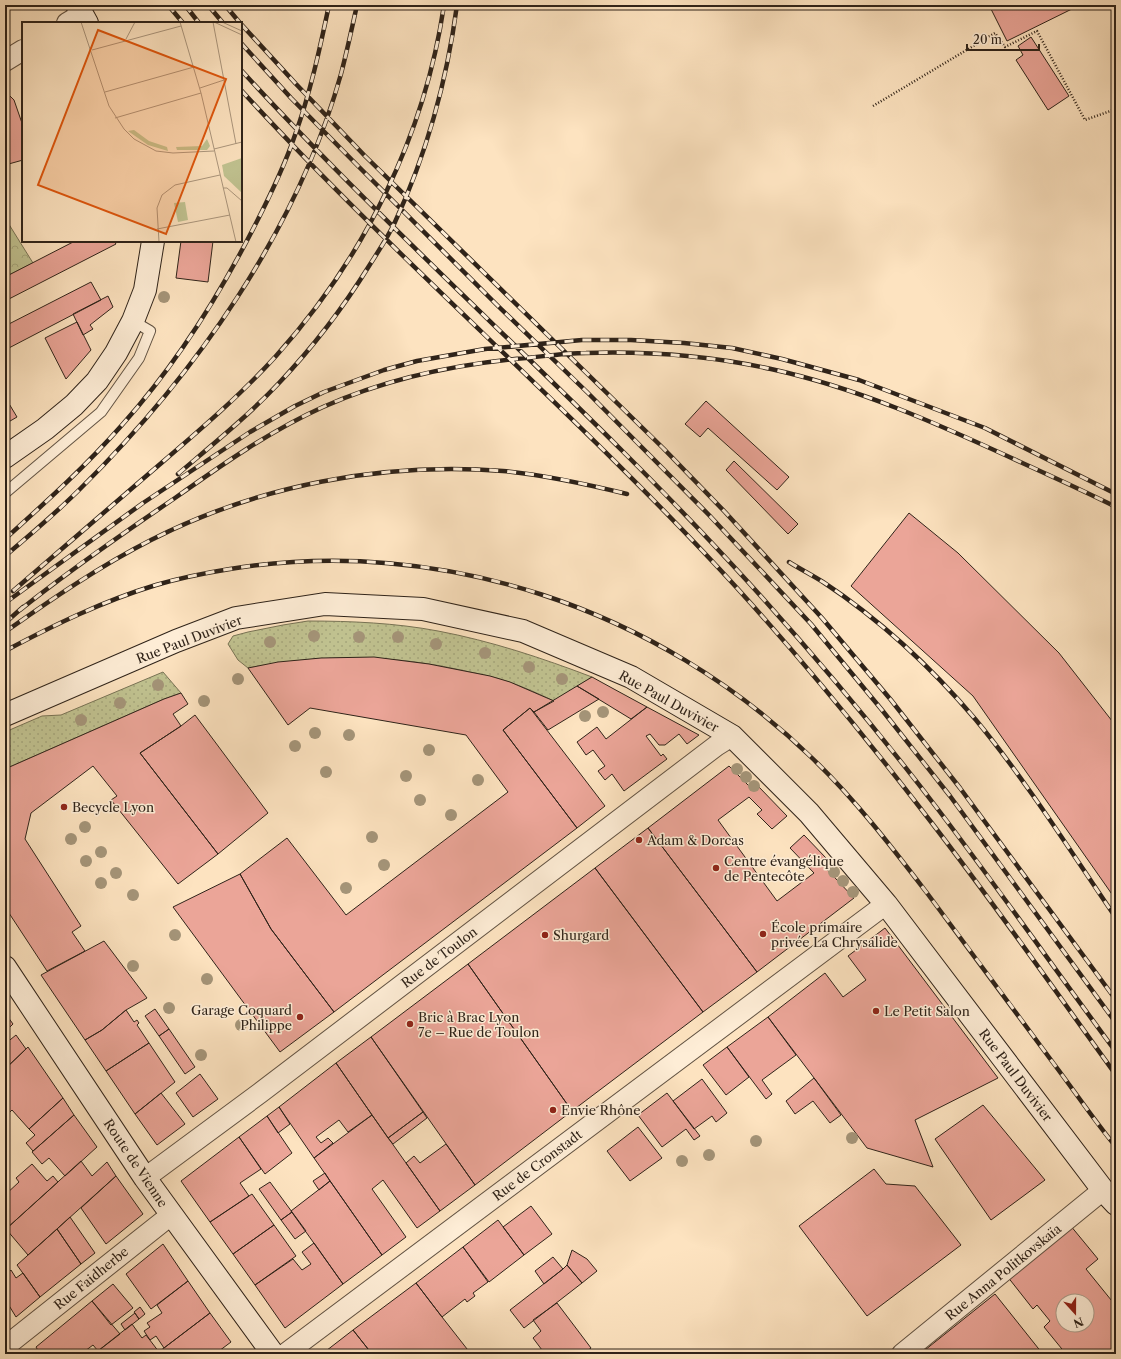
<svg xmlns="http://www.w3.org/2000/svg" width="1121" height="1359" viewBox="0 0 1121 1359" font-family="'Libre Caslon Text',serif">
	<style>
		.forest { fill: url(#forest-crowns); stroke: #787355 }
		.garden { fill: url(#garden-dots); stroke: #787355 }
		.building { fill: #eba598; stroke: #2f2319; fill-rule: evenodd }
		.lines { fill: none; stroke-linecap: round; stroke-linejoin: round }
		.lane-casing { stroke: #625343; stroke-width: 12 }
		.street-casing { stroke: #625343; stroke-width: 22 }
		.secondary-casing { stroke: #2f2319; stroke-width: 24 }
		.path { stroke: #2f2319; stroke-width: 2.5; stroke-dasharray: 1 2; stroke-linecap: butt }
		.lane { stroke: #feedd6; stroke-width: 10 }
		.street { stroke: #feedd6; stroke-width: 20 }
		.secondary { stroke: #feedd6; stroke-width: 22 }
		.rail-casing { stroke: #2f2319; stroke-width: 4.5 }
		.rail { stroke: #feedd6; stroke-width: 3; stroke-dasharray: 9; stroke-linecap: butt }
		.tree { fill: #a49478 }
		.poi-dot { fill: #8f2418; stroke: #feedd6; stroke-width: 1.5 }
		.labels { text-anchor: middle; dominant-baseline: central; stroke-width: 3; stroke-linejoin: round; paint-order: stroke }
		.street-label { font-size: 13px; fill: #2f2319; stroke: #feedd6 }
		.poi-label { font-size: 13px; fill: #2f2319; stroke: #feedd6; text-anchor: start }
		.inset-road { fill: none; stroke: #ab967d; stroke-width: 1 }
		.view { fill: #df560d; fill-opacity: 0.15; stroke: #df560d; stroke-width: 2 }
		.inset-edge { fill: none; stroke: #2f2319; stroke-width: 2 }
	</style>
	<defs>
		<pattern id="forest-crowns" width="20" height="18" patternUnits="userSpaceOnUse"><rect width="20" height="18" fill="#c1c391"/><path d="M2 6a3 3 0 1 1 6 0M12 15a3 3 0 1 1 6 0" fill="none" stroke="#a6a77c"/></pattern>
		<pattern id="garden-dots" width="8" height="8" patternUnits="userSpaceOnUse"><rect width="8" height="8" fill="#c1c391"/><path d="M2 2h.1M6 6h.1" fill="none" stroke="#a6a77c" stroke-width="1.8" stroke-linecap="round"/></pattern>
	</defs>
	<rect width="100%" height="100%" fill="#fde3c0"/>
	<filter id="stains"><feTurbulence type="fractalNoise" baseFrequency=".005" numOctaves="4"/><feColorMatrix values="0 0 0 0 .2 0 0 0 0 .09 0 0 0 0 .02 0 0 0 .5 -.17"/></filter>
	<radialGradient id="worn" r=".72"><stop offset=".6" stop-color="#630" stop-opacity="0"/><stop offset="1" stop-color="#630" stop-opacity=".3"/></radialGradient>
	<!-- forest -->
	<path class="forest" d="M5,218L33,263L5,277Z"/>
	<!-- garden -->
	<path class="garden" d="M308,621C351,621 396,623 438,631C491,641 542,658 592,677L554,701C539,694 524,687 509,682C495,677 480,674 465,671C391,654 322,654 248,668L238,660L228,644L233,636L248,632L283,625Z
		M163,672L181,693L164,699L5,769V732L42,716L61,715Z"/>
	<!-- building -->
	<path class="building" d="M989,5H1080L1007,41Z
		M1031,37L1069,96L1048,110L1016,60L1023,55L1018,46Z
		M10,96L14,100L23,126V160L5,165V99Z
		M75,241H114L116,244L5,301V277Z
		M181,241H213L208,282L176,278Z
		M91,282L101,300L5,350V326Z
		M108,296L113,307L90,325L93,329L83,335L73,314Z
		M77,322L91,350L66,379L45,338Z
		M5,397L17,417L5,424Z
		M706,401L789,477L777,490L708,428L700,437L685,424Z
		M734,461L798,524L788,534L726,470Z
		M909,513L958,553L1059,653L1116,726V900L973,696L851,586Z
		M374,657L429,664L490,676L510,682L554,701L534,712L530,708L503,730L577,828L334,1012L271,929L240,874L287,838L346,915L508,792L466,735L310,708L288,725L248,668L278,662L321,658Z
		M592,677L612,688L647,707L631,719L577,686Z
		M577,686L599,699L548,730L534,712Z
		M181,693L188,704L173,714L181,726L140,753L218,854L178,884L111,800L117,796L93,766L31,813L25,839L81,926L72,932L85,951L47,971L5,907V769L164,699Z
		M647,707L699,735L687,744L679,734L665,745H659L650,734L646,736L661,756L663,754L667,759L624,791L612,774L605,780L598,771L605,766L593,750L586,755L577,742L597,727L606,739Z
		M530,708L605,806L577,828L503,730Z
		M195,715L268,813L218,854L140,753L181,726Z
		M729,766L754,791L758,786L787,816L772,829L757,814L762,810L749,797L718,820L777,901L814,873L790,848L804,835L826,858L821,863L854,898L757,972L648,828Z
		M648,828L757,972L703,1012L595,868Z
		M595,868L703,1012L572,1111L468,964Z
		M240,874L271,929L334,1012L280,1052L173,907Z
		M885,928L998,1078L915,1120L933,1167L867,1148L768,1017L825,973L843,997L866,980L848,956Z
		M104,941L147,998L126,1010L102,1030L85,1040L41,975Z
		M468,964L572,1111L475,1185L371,1037Z
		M155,1009L169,1029L159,1036L145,1016Z
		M126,1010L134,1022L137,1020L139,1023L137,1025L149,1043L106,1071L85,1040L102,1030Z
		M5,1013L13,1024L5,1032Z
		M768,1017L796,1055L762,1080L772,1094L766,1099L727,1047Z
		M169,1029L195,1067L185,1074L159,1036Z
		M16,1035L26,1049L5,1069V1044Z
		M371,1037L423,1112L388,1138L336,1063Z
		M149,1043L175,1082L135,1114L106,1071Z
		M28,1047L63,1098L29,1129L12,1110L5,1117V1069Z
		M727,1047L749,1077L726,1095L703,1065Z
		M336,1063L372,1115L348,1132L339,1120L316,1137L321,1143L328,1138L333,1143L314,1158L279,1107Z
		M200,1074L218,1099L193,1117L176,1093Z
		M814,1078L841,1115L830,1123L813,1101L795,1114L786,1101Z
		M702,1079L727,1113L716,1122L712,1116L694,1129L673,1101Z
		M161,1093L185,1124L157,1145L135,1114Z
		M667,1093L700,1136L694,1140L686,1129L662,1147L638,1115Z
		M63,1098L74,1115L33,1151L26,1143L35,1135L29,1129Z
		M983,1105L1045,1180L991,1220L935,1139Z
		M279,1107L290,1124L278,1133L267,1116Z
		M423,1112L427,1118L393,1144L388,1138Z
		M74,1115L97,1147L65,1176L49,1158L42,1164L32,1152Z
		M372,1115L440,1211L417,1228L383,1180L372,1189L406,1237L382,1255L314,1158Z
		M267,1116L292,1153L265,1174L239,1137Z
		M638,1127L662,1158L630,1181L607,1151Z
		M239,1137L261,1169L240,1183L249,1196L210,1222L181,1181Z
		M446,1144L475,1185L440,1211L406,1163L414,1156L420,1163Z
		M81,1161L92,1176L107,1162L116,1176L28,1255L6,1229Z
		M32,1164L47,1181L53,1176L58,1182L6,1229L5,1195L19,1182L16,1178Z
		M874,1169L886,1184L915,1186L961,1245L867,1316L799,1226Z
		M325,1173L330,1181L319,1190L313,1181Z
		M116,1176L143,1214L106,1244L81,1208Z
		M330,1181L382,1255L343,1284L291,1211Z
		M270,1182L292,1212L281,1220L259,1189Z
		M252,1194L274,1225L233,1254L210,1222Z
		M531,1206L552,1234L524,1255L503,1227Z
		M292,1212L306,1231L295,1239L281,1220Z
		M70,1217L95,1253L81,1264L57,1229Z
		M498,1220L524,1255L489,1282L463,1247Z
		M274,1225L296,1256L255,1285L233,1254Z
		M1070,1225L1098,1259L1086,1269L1116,1306V1354H1066L1044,1327L1050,1321L1037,1305L1033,1309L1007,1276ZM1063,1301H1087V1325H1063Z
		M57,1229L81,1264L40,1297L17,1265Z
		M314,1243L343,1284L285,1328L255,1285L293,1259L302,1270L311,1264L302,1252Z
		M163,1244L188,1281L151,1309L126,1274Z
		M463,1247L488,1282L473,1293L475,1296L467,1302L465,1299L442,1317L416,1283Z
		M572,1250L587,1259L597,1271L582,1283L567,1265Z
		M553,1257L563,1269L544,1284L535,1271Z
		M567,1265L582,1283L524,1328L510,1310L563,1269Z
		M11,1270L16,1278L23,1273L40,1297L16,1317L5,1299V1276Z
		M188,1281L210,1313L164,1348L156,1336L150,1340L144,1331L150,1327L147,1323L162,1313L157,1305Z
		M416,1283L442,1317L471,1354H372L353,1330Z
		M113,1284L133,1308L111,1325L92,1301Z
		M995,1294L1042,1353L1040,1354H920Z
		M92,1301L120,1334L98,1351L93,1345L81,1354H40L36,1347Z
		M557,1303L591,1348L583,1354H545L533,1338L541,1331L533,1320Z
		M140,1307L145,1314L139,1319L134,1312Z
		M135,1313L139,1319L125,1330L121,1324Z
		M210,1313L231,1342L215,1354H156Z
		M132,1324L142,1338L146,1335L159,1352L156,1354H94Z
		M353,1330L372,1354H322Z"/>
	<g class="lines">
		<!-- lane casing -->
		<g class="lane-casing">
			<path id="lane" d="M5,493L101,412L139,358L150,331L133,321"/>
		</g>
		<!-- street casing -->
		<g class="street-casing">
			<path id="street" d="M67,23L82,14
				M5,61L23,50
				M145,1178L260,1093L716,746L732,736
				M11,1342L171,1215
				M285,1354L886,904
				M902,1354L1103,1190"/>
		</g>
		<!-- secondary casing -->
		<g class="secondary-casing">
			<path id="secondary" d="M77,5L87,23
				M5,457L45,429L74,405L97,381L116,353L133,321L145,290L153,241
				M5,715L176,641L236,618L325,604L423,609L523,631L631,677L732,736L809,813L886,904L1103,1190L1116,1204
				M5,967L145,1178L273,1354"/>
		</g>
		<!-- path -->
		<path class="path" d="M873,106L995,33L1005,47L1037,31L1085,120L1116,109"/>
		<!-- lane -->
		<use href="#lane" class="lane"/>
		<!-- street -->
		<use href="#street" class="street"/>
		<!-- secondary -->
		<use href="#secondary" class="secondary"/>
		<!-- rail casing -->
		<g class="rail-casing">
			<path id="rail" d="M168,5L183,23
				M185,5L199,23
				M208,5L223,23
				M225,5L240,23
				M241,24L296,84L365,156L663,448L725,512L822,618L891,700L960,788L1116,1000
				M241,43L291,98L359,167L498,306L588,393L709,515L811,624L882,710L950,796L1116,1023
				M241,70C404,248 587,405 749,583C816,657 880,733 940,812C1000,891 1057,972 1116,1052
				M241,90C399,263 579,415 737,588C804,662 867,739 928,818C993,902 1054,989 1116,1075
				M178,474C212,445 248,416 279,383C313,347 343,308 369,266C378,252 388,237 395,222C427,153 447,80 457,5
				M5,539C46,502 85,467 122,425C174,367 216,301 252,231C268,200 284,168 295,135C310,94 320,48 329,5
				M5,556C30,535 56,513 80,489C195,375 297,231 341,74C347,51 352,28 357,5
				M789,562C800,569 812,575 823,582C879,619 932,668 976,720C1027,782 1071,852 1116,918
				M13,591C59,551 106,511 152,471C195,434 238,398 276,356C364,258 425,135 444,5
				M5,603L143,503L250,432L295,406L324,392L384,370L417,361L485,349L582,340H631L684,343L732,348L782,359L859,380L985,428L1116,494
				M20,610C70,570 122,534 175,498C223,464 270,431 323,407C388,378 457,364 526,358C546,356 566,353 586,353C648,351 711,356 771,369C858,388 938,424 1018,461C1051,476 1084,491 1116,507
				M5,623L23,607
				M5,632C52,599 100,566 151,540C259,485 382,462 503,471C545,475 586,484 627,494
				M5,651C54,625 103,601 156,585C180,578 205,573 230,569C441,535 658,609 811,757C854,798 891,846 927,893C970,950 1012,1007 1054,1064C1075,1092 1094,1120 1116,1147"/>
		</g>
		<!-- rail -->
		<use href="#rail" class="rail"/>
	</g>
	<!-- trees -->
	<g class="tree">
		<circle cx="164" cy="297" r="6"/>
		<circle cx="314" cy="636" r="6"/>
		<circle cx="359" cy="637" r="6"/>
		<circle cx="398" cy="637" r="6"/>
		<circle cx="270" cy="642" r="6"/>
		<circle cx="436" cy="644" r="6"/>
		<circle cx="485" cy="653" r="6"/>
		<circle cx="529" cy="667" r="6"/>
		<circle cx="238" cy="679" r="6"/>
		<circle cx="562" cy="679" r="6"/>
		<circle cx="158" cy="685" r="6"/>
		<circle cx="204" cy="701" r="6"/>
		<circle cx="120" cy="703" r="6"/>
		<circle cx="603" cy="712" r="6"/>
		<circle cx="585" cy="716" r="6"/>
		<circle cx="81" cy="720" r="6"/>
		<circle cx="315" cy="733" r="6"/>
		<circle cx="349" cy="735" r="6"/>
		<circle cx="295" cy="746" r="6"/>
		<circle cx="429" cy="750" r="6"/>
		<circle cx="737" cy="769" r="6"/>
		<circle cx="326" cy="772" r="6"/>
		<circle cx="406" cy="776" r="6"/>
		<circle cx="746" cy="777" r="6"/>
		<circle cx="478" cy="780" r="6"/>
		<circle cx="754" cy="786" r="6"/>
		<circle cx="420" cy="800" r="6"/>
		<circle cx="451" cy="815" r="6"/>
		<circle cx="85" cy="827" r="6"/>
		<circle cx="372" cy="837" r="6"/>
		<circle cx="71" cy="839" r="6"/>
		<circle cx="101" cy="852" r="6"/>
		<circle cx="86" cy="861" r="6"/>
		<circle cx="384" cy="865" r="6"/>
		<circle cx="834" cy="872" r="6"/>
		<circle cx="116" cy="873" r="6"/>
		<circle cx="843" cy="881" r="6"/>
		<circle cx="101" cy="883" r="6"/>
		<circle cx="346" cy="888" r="6"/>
		<circle cx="853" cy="892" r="6"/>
		<circle cx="133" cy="895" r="6"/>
		<circle cx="175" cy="935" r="6"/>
		<circle cx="133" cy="966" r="6"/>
		<circle cx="207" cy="979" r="6"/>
		<circle cx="169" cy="1008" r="6"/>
		<circle cx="241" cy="1025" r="6"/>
		<circle cx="201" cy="1055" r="6"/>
		<circle cx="852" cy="1138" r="6"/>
		<circle cx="756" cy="1141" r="6"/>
		<circle cx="709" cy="1155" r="6"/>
		<circle cx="682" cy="1161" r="6"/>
	</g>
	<!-- markers -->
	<g class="poi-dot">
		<circle cx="64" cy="807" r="4"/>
		<circle cx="639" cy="840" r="4"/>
		<circle cx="716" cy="868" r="4"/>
		<circle cx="763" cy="934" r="4"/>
		<circle cx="545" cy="935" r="4"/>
		<circle cx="876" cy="1011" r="4"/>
		<circle cx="300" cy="1017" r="4"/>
		<circle cx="410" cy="1024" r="4"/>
		<circle cx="553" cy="1110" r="4"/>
	</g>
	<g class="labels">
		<!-- street labels -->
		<g class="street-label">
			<text transform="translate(189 639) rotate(-21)">Rue Paul Duvivier</text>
			<text transform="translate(669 701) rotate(29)">Rue Paul Duvivier</text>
			<text transform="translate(439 957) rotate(-37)">Rue de Toulon</text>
			<text transform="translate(1016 1075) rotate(53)">Rue Paul Duvivier</text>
			<text transform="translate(136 1163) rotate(56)">Route de Vienne</text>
			<text transform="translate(537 1165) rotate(-37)">Rue de Cronstadt</text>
			<text transform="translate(1003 1272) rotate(-39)">Rue Anna Politkovskaïa</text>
			<text transform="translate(91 1278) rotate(-39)">Rue Faidherbe</text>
		</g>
		<!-- poi labels -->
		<g class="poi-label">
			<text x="72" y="807">Becycle Lyon</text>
			<text x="647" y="840">Adam &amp; Dorcas</text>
			<text x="724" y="861">Centre évangélique<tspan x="724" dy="15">de Pentecôte</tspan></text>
			<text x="771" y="927">École primaire<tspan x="771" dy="15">privée La Chrysalide</tspan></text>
			<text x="553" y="935">Shurgard</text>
			<text x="292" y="1010" text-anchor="end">Garage Coquard<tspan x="292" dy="15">Philippe</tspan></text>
			<text x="884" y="1011">Le Petit Salon</text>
			<text x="418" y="1017">Bric à Brac Lyon<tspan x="418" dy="15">7e – Rue de Toulon</tspan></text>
			<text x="561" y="1110">Envie Rhône</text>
		</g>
	</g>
	<!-- overview -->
	<g transform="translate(22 22)">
		<rect width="220" height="220" fill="#fde3c0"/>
		<path d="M163,180L166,198L156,200L152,181Z" fill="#c1c391"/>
		<path d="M220,136V171L202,154L200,143Z" fill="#c1c391"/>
		<path d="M112,108L127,119L145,125L146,129L126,123L106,109ZM185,117L188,124L185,128H155L154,125L180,124Z" fill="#c1c391"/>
		<path class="inset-road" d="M59,0L87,84L102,107L112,117L134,129L151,131L192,129M158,0L179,71L214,220M191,0L214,122M192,0L220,13M200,0L220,9M104,17L113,0M70,28L159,4M178,66L202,58M83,70L172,45M93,96L179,71M192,127L220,120M201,166H205L220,179M135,207L208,193M137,220L135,186L140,173L153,163L198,153"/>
		<path class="view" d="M76,8L204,57L144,212L16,163Z"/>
		<rect width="220" height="220" class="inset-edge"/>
	</g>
	<!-- margin -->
	<rect width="1121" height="1359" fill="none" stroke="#fde3c0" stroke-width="20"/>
	<rect x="6" y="6" width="1109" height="1347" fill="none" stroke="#2f2319" stroke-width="2"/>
	<rect x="10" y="10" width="1101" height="1339" fill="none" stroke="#2f2319"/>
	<!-- north arrow -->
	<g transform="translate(1075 1313) rotate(159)"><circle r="19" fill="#feedd6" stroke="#ab9c8a"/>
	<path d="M0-3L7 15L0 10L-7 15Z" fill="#8f2418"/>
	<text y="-6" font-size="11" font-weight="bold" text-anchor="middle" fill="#2f2319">N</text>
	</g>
	<!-- scale -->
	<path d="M967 44v6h72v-6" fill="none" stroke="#2f2319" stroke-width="2"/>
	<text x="973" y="44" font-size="12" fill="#2f2319" stroke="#feedd6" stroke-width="3" paint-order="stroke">20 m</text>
	<rect width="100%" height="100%" filter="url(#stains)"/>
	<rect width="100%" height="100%" fill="url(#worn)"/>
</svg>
